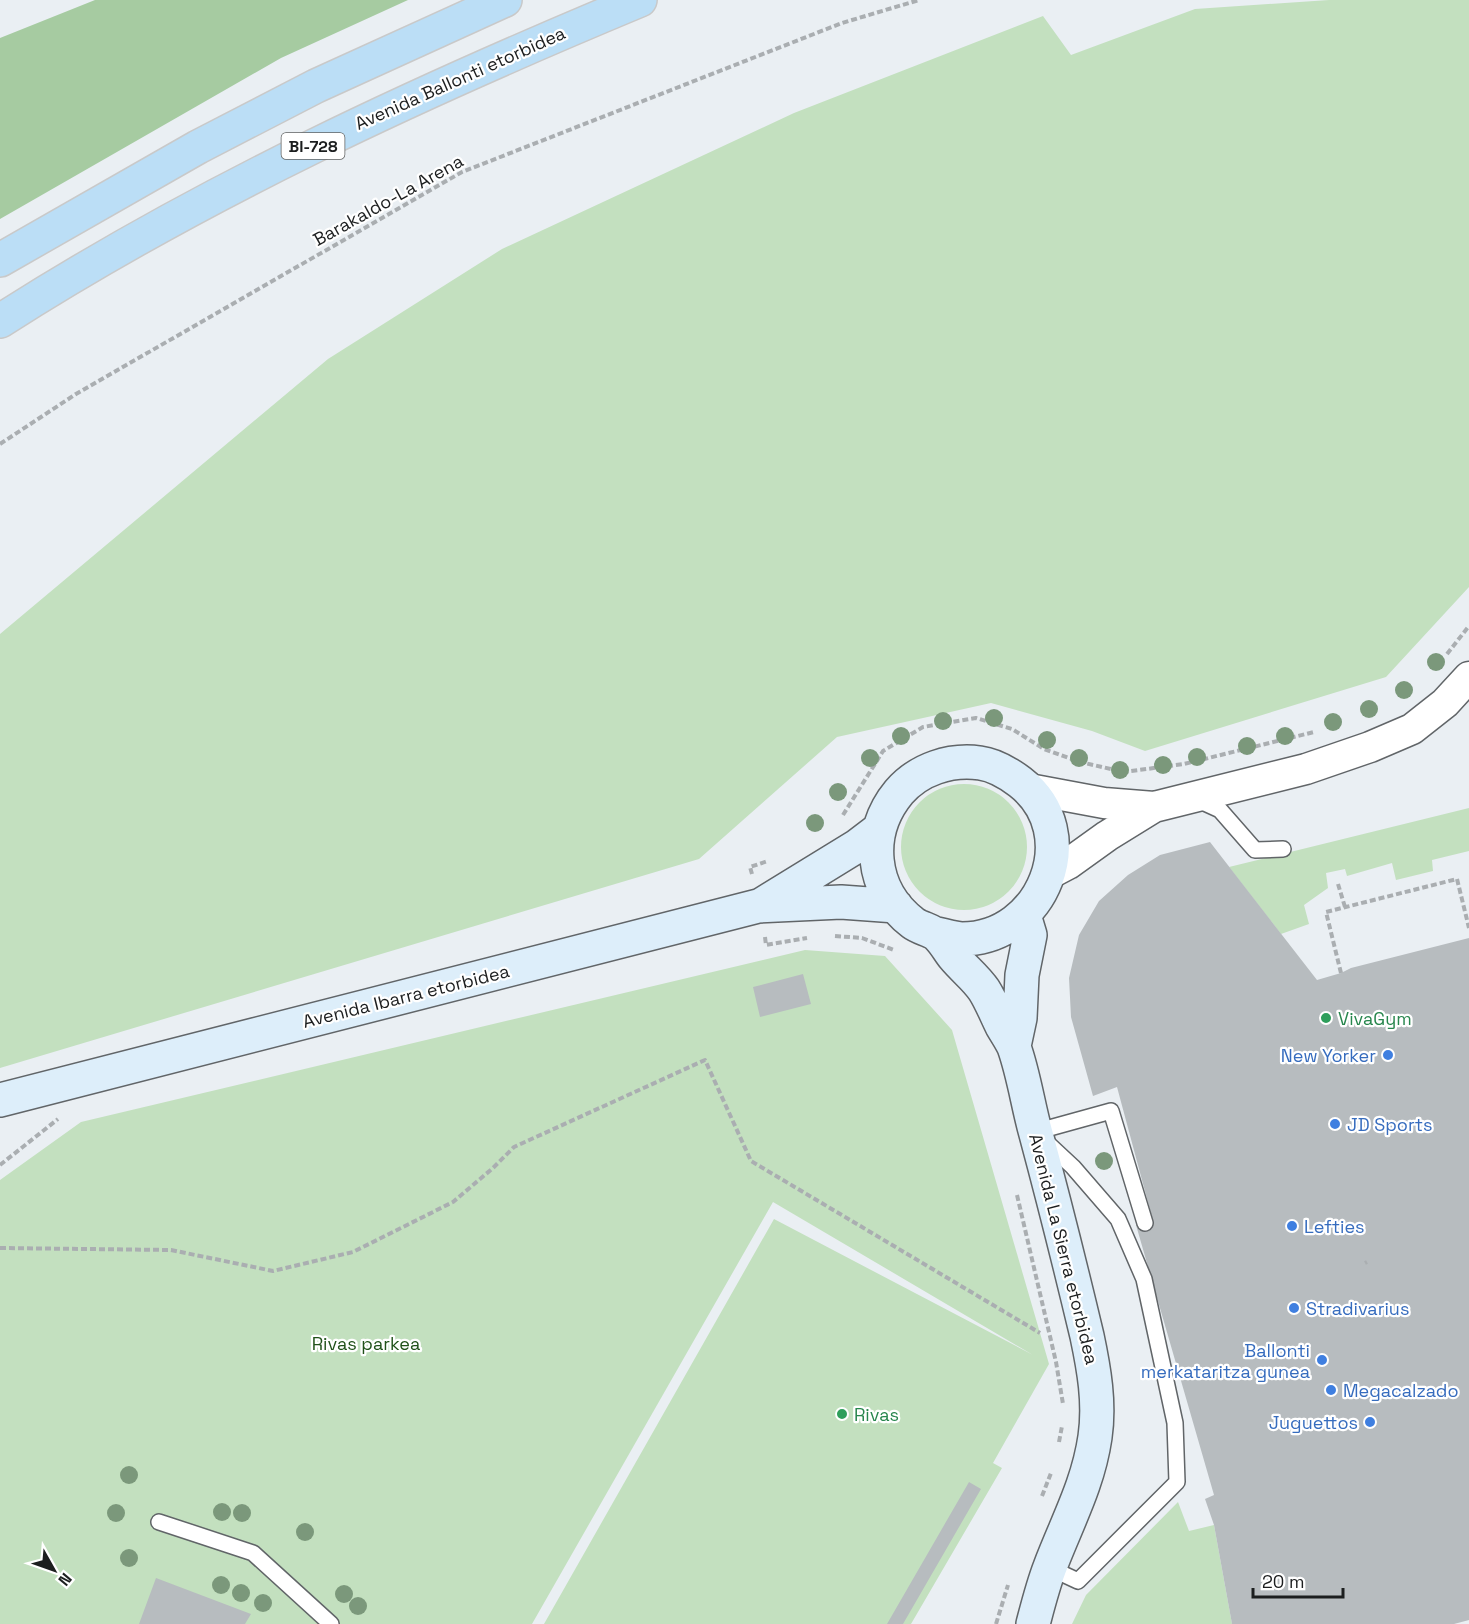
<svg xmlns="http://www.w3.org/2000/svg" width="1469" height="1624" viewBox="0 0 1469 1624" font-family="'Space Grotesk',sans-serif">
	<style>
		.green { fill: #c3e0bf }
		.forest { fill: #a6cba1 }
		.building { fill: #b7bcbf }
		.lines { fill: none; stroke-linecap: round; stroke-linejoin: round }
		.lane-casing { stroke: #616568; stroke-width: 18 }
		.street-casing { stroke: #616568; stroke-width: 33 }
		.secondary-casing { stroke: #616568; stroke-width: 36 }
		.primary-casing { stroke: #c9c9c9; stroke-width: 36 }
		.path { stroke: #aaaeb1; stroke-width: 4; stroke-dasharray: 6 3; stroke-linecap: butt }
		.lane { stroke: #fff; stroke-width: 15 }
		.street { stroke: #fff; stroke-width: 30 }
		.secondary { stroke: #ddeefa; stroke-width: 33 }
		.primary { stroke: #bbdef6; stroke-width: 33 }
		.tree { fill: #7b987b }
		.leisure-dot { fill: #2e9e5b; stroke: #fff; stroke-width: 2 }
		.shop-dot { fill: #3f7fe0; stroke: #fff; stroke-width: 2 }
		.labels { text-anchor: middle; dominant-baseline: central; stroke-width: 4.5; stroke-linejoin: round; paint-order: stroke }
		.shield { fill: #fff; stroke: #606262; stroke-width: 1.5 }
		.shield-label { font-size: 16px; font-weight: bold; fill: #1c1e1f }
		.street-label { font-size: 18px; fill: #1c1e1f; stroke: #fff }
		.leisure-label { font-size: 18px; fill: #27864d; stroke: #fff; text-anchor: start }
		.shop-label { font-size: 18px; fill: #366cbe; stroke: #fff; text-anchor: start }
		.park-label { font-size: 18px; fill: #205119; stroke: #fff }
	</style>
	<rect width="100%" height="100%" fill="#eaeff3"/>
	<!-- green -->
	<path class="green" d="M1329,0H1469V587L1386,677L1145,751L1092,731L991,703L837,737L699,859L0,1068V634L328,359L502,249L794,113L1043,16L1071,55L1195,9Z
		M901 847a63 63 0 1 1 126 0a63 63 0 1 1-126 0Z
		M1469,808V851L1432,860L1433,871L1396,880L1392,863L1347,876L1345,869L1326,873L1328,888L1304,905L1309,924L1281,934L1229,867Z
		M805,950L885,956L952,1030L1049,1364L993,1463L1002,1468L911,1624H544L774,1219L1033,1355L773,1202L532,1624H0V1180L81,1122Z
		M1178,1502L1189,1531L1214,1525L1232,1624H1072L1086,1595Z"/>
	<!-- forest -->
	<path class="forest" d="M95,0H408L281,58L0,219V38Z"/>
	<!-- building -->
	<path class="building" d="M1210,842L1317,980L1341,973L1351,968L1469,938V1620L1454,1624H1232L1214,1525L1205,1499L1214,1495L1136,1225L1153,1221L1117,1087L1093,1096L1071,1017L1069,978L1079,935L1099,901L1128,875L1160,855Z
		M803,974L811,1004L760,1017L753,987Z
		M969,1482L981,1489L903,1624H887Z
		M156,1578L251,1614L245,1624H139Z"/>
	<g class="lines">
		<!-- lane casing -->
		<g class="lane-casing">
			<path id="lane" d="M1198,800L1220,810L1255,850L1283,849
				M1035,1132L1111,1111L1145,1223
				M1044,1140L1073,1167L1118,1219L1144,1279L1175,1423L1177,1482L1078,1581L1050,1568
				M159,1522L253,1553L331,1624"/>
		</g>
		<!-- street casing -->
		<g class="street-casing">
			<path id="street" d="M1029,789L1104,803L1154,807L1306,769L1370,747L1412,729L1445,703L1469,677
				M1049,874L1068,864L1107,836L1154,807"/>
		</g>
		<!-- secondary casing -->
		<g class="secondary-casing">
			<path id="secondary" d="M761,905L857,846L878,830
				M937,934C945,936 954,938 962,939C1043,939 1086,833 1020,782C1008,773 995,765 980,763C950,759 919,769 899,792C865,833 870,890 913,923C921,929 933,930 939,937C945,943 949,951 954,957C963,968 976,978 984,990C991,1001 996,1014 1002,1026C1006,1033 1011,1040 1014,1047C1024,1075 1028,1106 1036,1134C1054,1201 1071,1269 1087,1336C1094,1369 1100,1403 1095,1437C1088,1485 1067,1522 1050,1567C1043,1585 1038,1605 1033,1624
				M1014,1046L1020,1018L1022,975L1030,935L1024,915
				M0,1100L758,906L841,902L896,906"/>
		</g>
		<!-- primary casing -->
		<g class="primary-casing">
			<path id="primary" d="M0,260L198,147L316,86L505,0
				M0,321C202,192 419,92 640,0"/>
		</g>
		<!-- path -->
		<path class="path" d="M0,444L76,394L462,172L842,23L919,0
			M1447,654L1469,626
			M843,815L883,751L923,727L976,718L1012,729L1044,749L1080,762L1124,772L1184,764L1314,732
			M752,874L750,867L768,861
			M1338,884L1345,907
			M835,936L862,938L894,950
			M765,937L766,945L807,938
			M1341,973L1326,912L1457,879L1469,928
			M0,1165L58,1119
			M1017,1195L1056,1362L1063,1404
			M0,1248L171,1250L273,1271L353,1252L453,1202L493,1168L514,1147L705,1060L751,1161L1040,1333
			M1365,1263L1367,1262
			M1059,1442L1062,1426
			M1042,1496L1051,1473
			M996,1624L1008,1585"/>
		<!-- lane -->
		<use href="#lane" class="lane"/>
		<!-- street -->
		<use href="#street" class="street"/>
		<!-- secondary -->
		<use href="#secondary" class="secondary"/>
		<!-- primary -->
		<use href="#primary" class="primary"/>
	</g>
	<!-- trees -->
	<g class="tree">
		<circle cx="1436" cy="662" r="9"/>
		<circle cx="1404" cy="690" r="9"/>
		<circle cx="1369" cy="709" r="9"/>
		<circle cx="994" cy="718" r="9"/>
		<circle cx="943" cy="721" r="9"/>
		<circle cx="1333" cy="722" r="9"/>
		<circle cx="901" cy="736" r="9"/>
		<circle cx="1285" cy="736" r="9"/>
		<circle cx="1047" cy="740" r="9"/>
		<circle cx="1247" cy="746" r="9"/>
		<circle cx="1197" cy="757" r="9"/>
		<circle cx="870" cy="758" r="9"/>
		<circle cx="1079" cy="758" r="9"/>
		<circle cx="1163" cy="765" r="9"/>
		<circle cx="1120" cy="770" r="9"/>
		<circle cx="838" cy="792" r="9"/>
		<circle cx="815" cy="823" r="9"/>
		<circle cx="1104" cy="1161" r="9"/>
		<circle cx="129" cy="1475" r="9"/>
		<circle cx="222" cy="1512" r="9"/>
		<circle cx="116" cy="1513" r="9"/>
		<circle cx="242" cy="1513" r="9"/>
		<circle cx="305" cy="1532" r="9"/>
		<circle cx="129" cy="1558" r="9"/>
		<circle cx="221" cy="1585" r="9"/>
		<circle cx="241" cy="1593" r="9"/>
		<circle cx="344" cy="1594" r="9"/>
		<circle cx="263" cy="1603" r="9"/>
		<circle cx="358" cy="1606" r="9"/>
	</g>
	<!-- markers -->
	<g class="leisure-dot">
		<circle cx="1326" cy="1018" r="6"/>
		<circle cx="842" cy="1414" r="6"/>
	</g>
	<g class="shop-dot">
		<circle cx="1388" cy="1055" r="6"/>
		<circle cx="1335" cy="1124" r="6"/>
		<circle cx="1292" cy="1226" r="6"/>
		<circle cx="1294" cy="1308" r="6"/>
		<circle cx="1322" cy="1360" r="6"/>
		<circle cx="1331" cy="1390" r="6"/>
		<circle cx="1370" cy="1422" r="6"/>
	</g>
	<g class="labels">
		<!-- shield labels -->
		<rect class="shield" x="281.5" y="133" width="63" height="26" rx="4.5"/>
		<g class="shield-label">
			<text x="313" y="146">BI-728</text>
		</g>
		<!-- street labels -->
		<g class="street-label">
			<text transform="translate(460 78) rotate(-24)">Avenida Ballonti etorbidea</text>
			<text transform="translate(388 200) rotate(-29)">Barakaldo-La Arena</text>
			<text transform="translate(406 996) rotate(-14)">Avenida Ibarra etorbidea</text>
			<text transform="translate(1064 1249) rotate(76)">Avenida La Sierra etorbidea</text>
		</g>
		<!-- leisure labels -->
		<g class="leisure-label">
			<text x="1338" y="1018">VivaGym</text>
			<text x="854" y="1414">Rivas</text>
		</g>
		<!-- shop labels -->
		<g class="shop-label">
			<text x="1376" y="1055" text-anchor="end">New Yorker</text>
			<text x="1347" y="1124">JD Sports</text>
			<text x="1304" y="1226">Lefties</text>
			<text x="1306" y="1308">Stradivarius</text>
			<text x="1310" y="1350" text-anchor="end">Ballonti<tspan x="1310" dy="21">merkataritza gunea</tspan></text>
			<text x="1343" y="1390">Megacalzado</text>
			<text x="1358" y="1422" text-anchor="end">Juguettos</text>
		</g>
		<!-- park labels -->
		<g class="park-label">
			<text x="366" y="1343">Rivas parkea</text>
		</g>
	</g>
	<!-- north arrow -->
	<g transform="translate(54 1570) rotate(130)" stroke="#ffffff" stroke-width="4.5" paint-order="stroke">
	<path d="M0-4.5L10 22L0 15L-10 22Z" fill="#1c1e1f"/>
	<text y="-9" font-size="16" font-weight="bold" text-anchor="middle" fill="#1c1e1f">N</text>
	</g>
	<!-- scale -->
	<path d="M1253 1588v9h90v-9" fill="none" stroke="#1c1e1f" stroke-width="3"/>
	<text x="1262" y="1588" font-size="18" fill="#1c1e1f" stroke="#ffffff" stroke-width="4.5" paint-order="stroke">20 m</text>
</svg>
